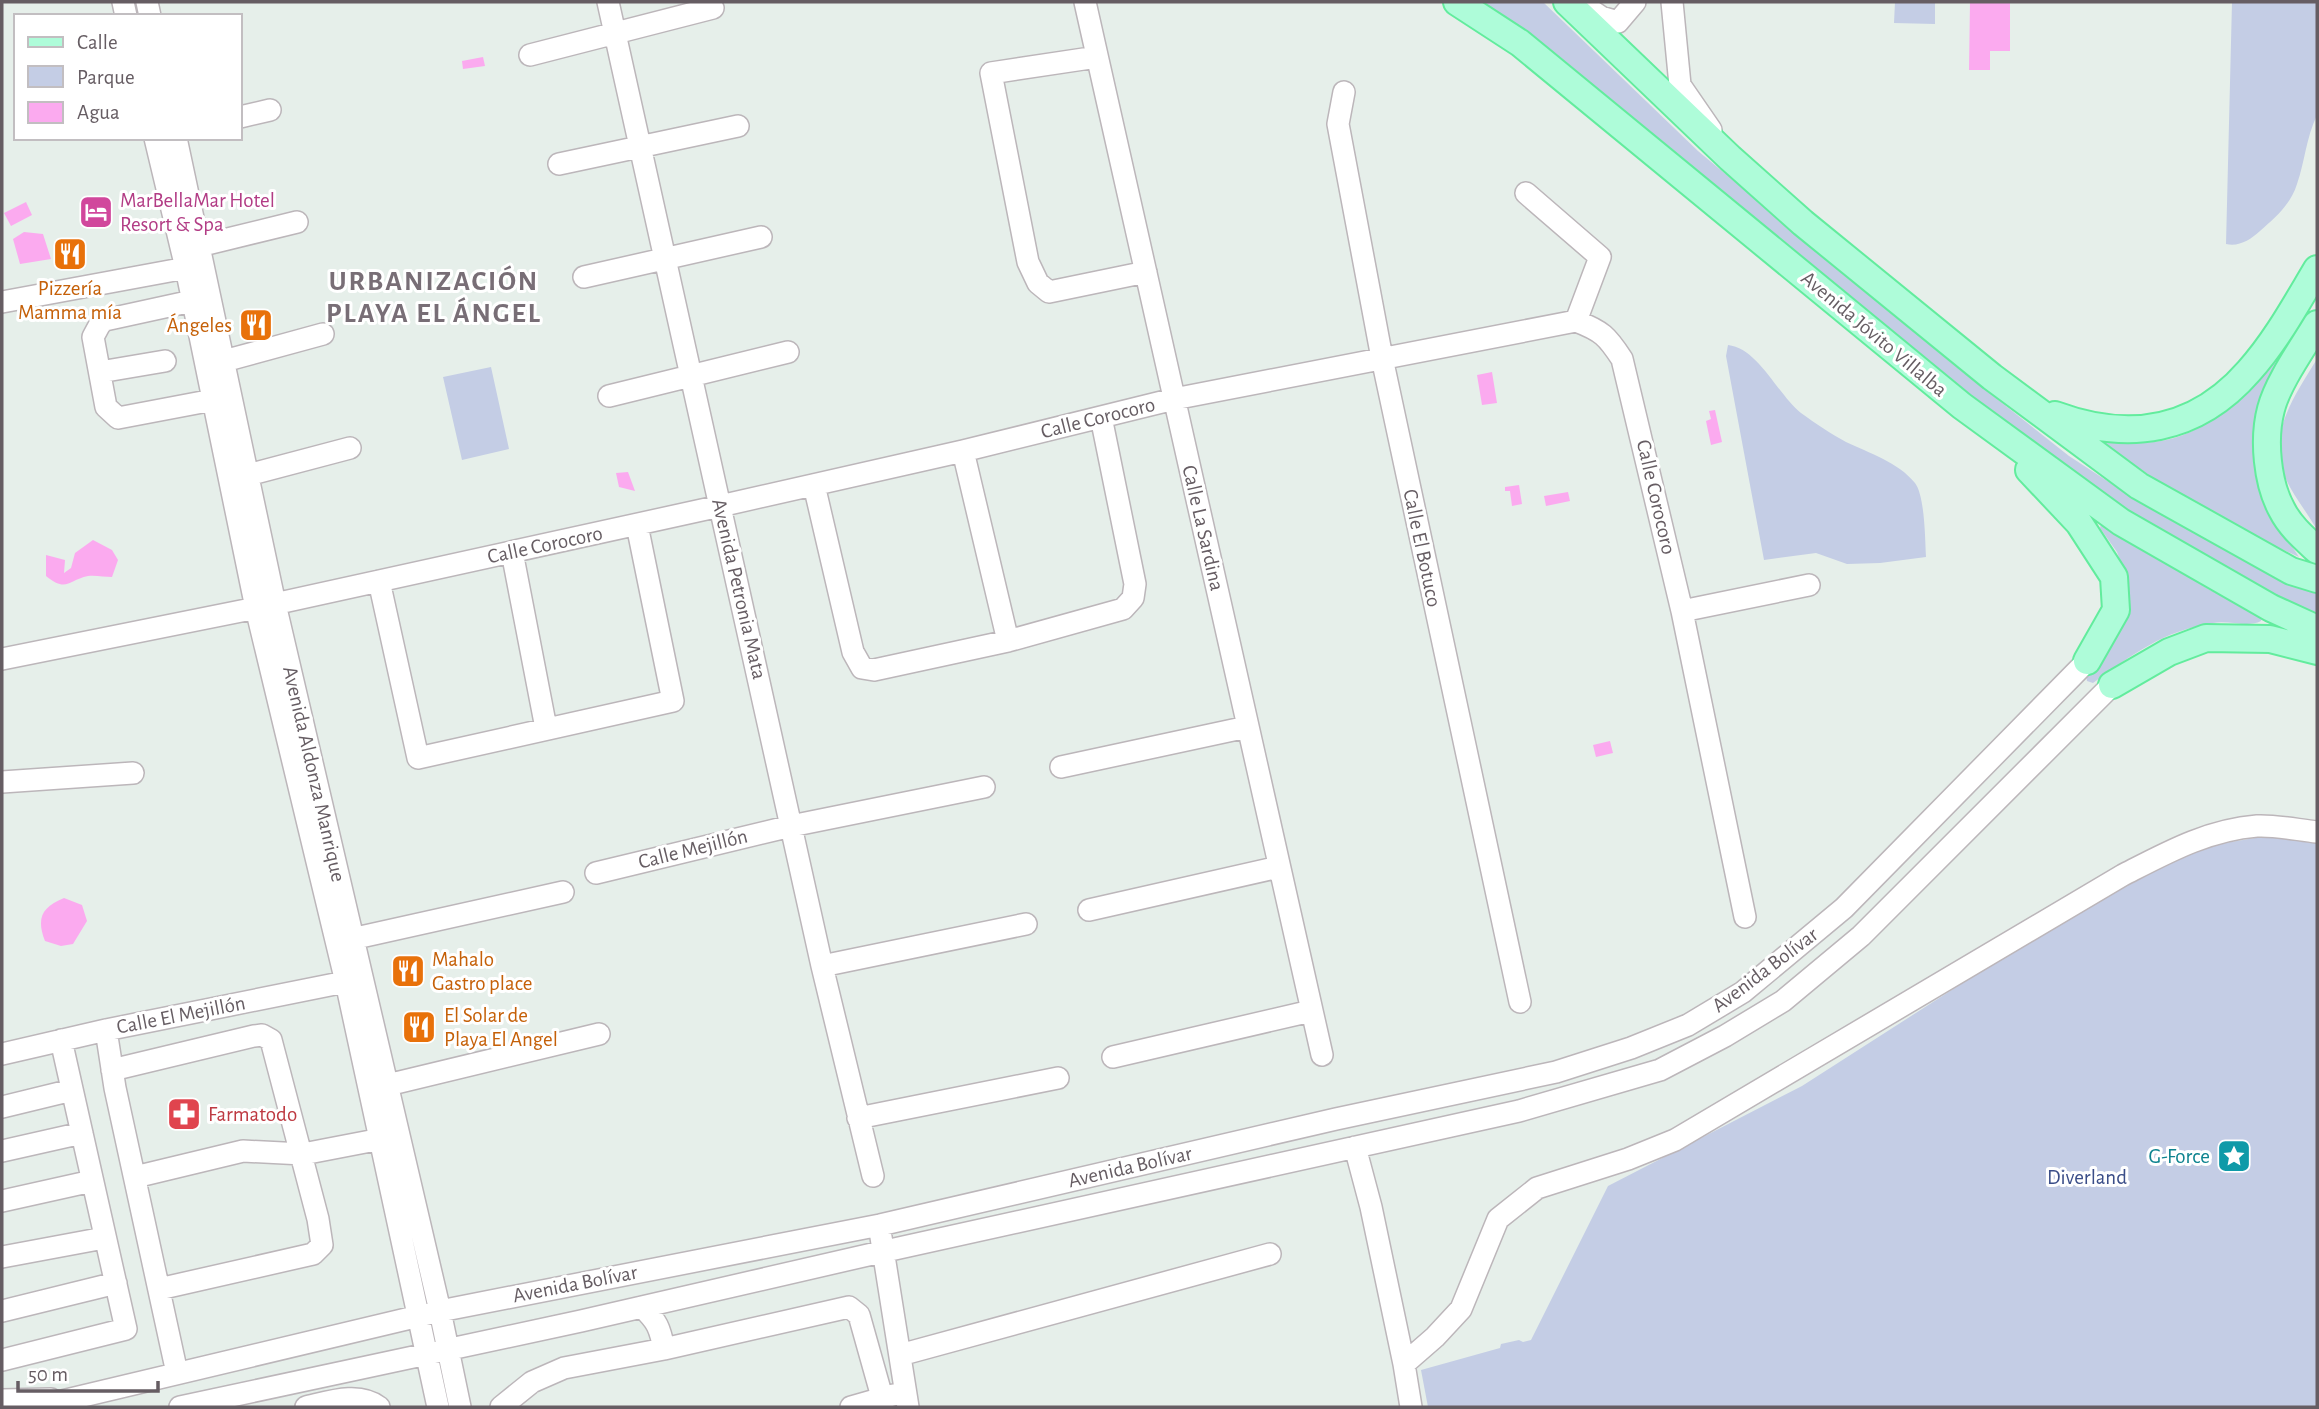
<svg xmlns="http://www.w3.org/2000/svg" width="2319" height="1409" viewBox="0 0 2319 1409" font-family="'Alegreya Sans',sans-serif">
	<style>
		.green { fill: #c4cde5 }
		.water { fill: #fbaaef }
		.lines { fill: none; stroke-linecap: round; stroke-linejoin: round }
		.minor-casing { stroke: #bcb6ba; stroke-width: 24 }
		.major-casing { stroke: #62ec9d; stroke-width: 30 }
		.minor { stroke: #fff; stroke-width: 21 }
		.major { stroke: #aefcd9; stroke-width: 26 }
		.labels { text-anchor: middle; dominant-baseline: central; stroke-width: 6; stroke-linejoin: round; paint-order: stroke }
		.hotel-label { font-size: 21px; fill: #b23c85; stroke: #fff; text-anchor: start }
		.food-label { font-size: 21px; fill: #c56008; stroke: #fff; text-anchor: start }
		.street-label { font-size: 21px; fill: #665d63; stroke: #fff }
		.health-label { font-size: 21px; fill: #be3a42; stroke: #fff; text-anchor: start }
		.culture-label { font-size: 21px; fill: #0d838f; stroke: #fff; text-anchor: end }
		.park-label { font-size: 21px; fill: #3a4d88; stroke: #fff }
		.district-label { font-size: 28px; font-weight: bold; letter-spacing: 2px; fill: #786e76; stroke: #fff }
	</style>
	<rect width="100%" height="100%" fill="#e6efea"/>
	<!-- green -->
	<path class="green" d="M1483,2H1543L1698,151L1949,361L2069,456L2141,503L2242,560L2317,592V616L2273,595L2127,513L2062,467L1954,383L1534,37Z
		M1895,2H1935V24L1894,23Z
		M2232,2H2317V115C2306,138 2305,161 2297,184C2291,204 2275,218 2260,231C2250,240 2239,247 2226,244Z
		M1728,345C1758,348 1778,395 1801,413C1815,423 1831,434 1846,442C1869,453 1898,462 1915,483C1925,496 1925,540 1926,557L1880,563L1847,564L1816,553L1764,560L1726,356Z
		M2317,359V530C2306,510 2289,491 2282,469C2269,431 2298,390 2317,359Z
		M2278,360L2279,364C2273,375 2266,387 2261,398C2239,458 2266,508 2299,557L2234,527L2185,499L2091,436C2115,439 2142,446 2166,440C2212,431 2242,393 2273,361Z
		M491,367L509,449L462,460L443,377Z
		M2101,524H2106L2208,589L2262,616L2261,621C2248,628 2229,620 2213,623C2163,631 2133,654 2093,683L2087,681L2086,675L2122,627L2128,582L2117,552L2100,528Z
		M2267,836L2317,840V1407H1428L1421,1370L1500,1348L1501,1344L1519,1340L1523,1342L1531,1340L1608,1186L1802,1086L2053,925L2195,848Z"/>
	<!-- water -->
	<path class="water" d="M1970,2H2010V51H1990V70H1969Z
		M483,57L485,66L463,69L462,61Z
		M26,202L32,215L11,226L4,213Z
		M24,232L43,234L51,259L20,264L13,239Z
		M1492,372L1497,403L1482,405L1477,375Z
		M1715,410L1722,442L1711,445L1706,421L1711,419L1709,411Z
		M628,472L635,491L619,487L616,473Z
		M1519,485L1522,504L1512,506L1510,491H1505V487Z
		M1568,492L1570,501L1546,506L1544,496Z
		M93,540L112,550L118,560L112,577C105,577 95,575 88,576C68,580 67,593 46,576V555L65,560L64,573L71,568L75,553Z
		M1610,741L1613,753L1596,757L1593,745Z
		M64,898L82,905L87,921L73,944L61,946L45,941C36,918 42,907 64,898Z"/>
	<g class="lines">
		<!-- minor casing -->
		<g class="minor-casing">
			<path id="minor" d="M123,2L126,16
				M147,2L150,16
				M608,2L822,966L873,1176
				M1085,2L1322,1055
				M1579,2L1601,17L1618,22L1635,2
				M1672,2L1680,85L1711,130
				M530,55L713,8
				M1097,57L991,73L1028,262L1038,283L1049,292L1146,272
				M1344,92L1338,124L1382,358L1520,1002
				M240,117L270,110
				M155,138L186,268L256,608L346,982L438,1407
				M176,138L275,604L440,1311L460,1407
				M559,164L738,126
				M1526,193L1600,257L1576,321
				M199,246L297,222
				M584,277L761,237
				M192,301L105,320L100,324L93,337L106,407L118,418L213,400
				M2,302L186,268
				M224,361L323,334
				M100,372L165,361
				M609,396L788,352
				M963,451L1008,641
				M248,475L350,448
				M814,485L853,652L862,668L874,670L1008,641L1123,609L1133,598L1135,584L1101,417
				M512,552L546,728
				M379,581L418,758L673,701L637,525
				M1682,611L1809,585
				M2,659L256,608L720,506L963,451L1174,399L1576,321C1602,331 1607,336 1622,359L1682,611L1745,917
				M1061,767L1247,727
				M2,782L133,773
				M596,873L791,826L984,787
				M1089,910L1279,867
				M338,942L563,892
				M822,966L1026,924
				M106,1030L115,1088L177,1373
				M2,1054L106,1030L360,979
				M1113,1057L1311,1011
				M112,1070L254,1036L262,1035L271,1040L318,1219L322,1245L313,1254L159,1289
				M375,1088L599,1034
				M2,1107L72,1090
				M858,1118L1058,1078
				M1355,1147L1371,1207L1404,1364
				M2,1151L82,1133
				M135,1177L243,1151L303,1154L381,1139
				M2,1201L92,1181
				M881,1237L908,1407
				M2,1257L104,1238
				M642,1307C657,1321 660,1328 664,1349
				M2,1311L116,1283
				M900,1355L1270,1254
				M2,1360L126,1329L61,1040
				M2,1400L51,1399
				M37,1407L440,1311L880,1225L1336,1119L1556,1072L1631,1048L1688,1025L1743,992L1844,908L2087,661
				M180,1407L581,1321L881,1252L1519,1111L1660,1070L1725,1036L1783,1001L1861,936L2112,685
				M306,1407C328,1402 359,1391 379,1407
				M501,1407L532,1382L564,1368L664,1349L849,1307L859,1315L882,1397
				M851,1407L893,1395
				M1411,1407L1404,1364L1435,1337L1461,1309L1498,1219L1537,1188L1628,1159L1675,1140L2123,875C2166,853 2207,830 2257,826C2276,825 2298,830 2317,832"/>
		</g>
		<!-- major casing -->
		<g class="major-casing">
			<path id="major" d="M1457,2L1520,43L1962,406L2121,522L2271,608L2317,629
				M1567,2L1730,158L1803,223L1992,377L2139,486L2291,571L2317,579
				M2317,324C2302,349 2278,382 2271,409C2263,439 2267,483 2282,510C2290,526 2304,538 2317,550
				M2055,415C2128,442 2196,432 2249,371C2276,341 2296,304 2317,269
				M2029,470L2079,523L2114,577L2116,610L2087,661
				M2112,685L2169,652L2206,638L2270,639L2317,651"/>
		</g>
		<!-- minor -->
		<use href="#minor" class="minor"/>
		<!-- major -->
		<use href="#major" class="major"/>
	</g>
	<!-- icons -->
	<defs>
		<g id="hotel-square" transform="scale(1.75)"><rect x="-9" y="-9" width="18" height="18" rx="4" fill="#d1479c" stroke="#fff"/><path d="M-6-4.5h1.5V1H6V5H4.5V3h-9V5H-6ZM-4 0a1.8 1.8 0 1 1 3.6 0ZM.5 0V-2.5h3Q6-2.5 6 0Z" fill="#fff"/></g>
		<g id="restaurant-square" transform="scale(1.75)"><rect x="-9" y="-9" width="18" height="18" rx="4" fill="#e8710a" stroke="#fff"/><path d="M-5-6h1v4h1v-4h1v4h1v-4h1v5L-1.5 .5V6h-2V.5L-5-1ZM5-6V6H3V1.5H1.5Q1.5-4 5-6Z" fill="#fff"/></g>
		<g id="pharmacy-square" transform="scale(1.75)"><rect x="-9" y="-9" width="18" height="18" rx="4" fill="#e0444e" stroke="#fff"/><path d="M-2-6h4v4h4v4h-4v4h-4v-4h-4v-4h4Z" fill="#fff"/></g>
		<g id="sight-square" transform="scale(1.75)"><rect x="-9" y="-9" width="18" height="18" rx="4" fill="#0f9aa8" stroke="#fff"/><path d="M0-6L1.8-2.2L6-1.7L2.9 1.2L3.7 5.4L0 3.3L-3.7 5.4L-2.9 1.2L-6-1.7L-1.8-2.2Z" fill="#fff"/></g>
	</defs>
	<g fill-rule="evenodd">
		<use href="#hotel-square" x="96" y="212"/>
		<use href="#restaurant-square" x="70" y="254"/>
		<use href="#restaurant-square" x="256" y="325"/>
		<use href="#restaurant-square" x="408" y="971"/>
		<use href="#restaurant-square" x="419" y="1027"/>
		<use href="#pharmacy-square" x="184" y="1114"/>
		<use href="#sight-square" x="2234" y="1156"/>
	</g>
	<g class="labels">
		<!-- hotel labels -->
		<g class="hotel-label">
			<text x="120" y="200">MarBellaMar Hotel<tspan x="120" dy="24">Resort &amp; Spa</tspan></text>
		</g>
		<!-- food labels -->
		<g class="food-label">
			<text x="70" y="288" text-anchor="middle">Pizzería<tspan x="70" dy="24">Mamma mía</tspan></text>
			<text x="232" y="325" text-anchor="end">Ángeles</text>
			<text x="432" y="959">Mahalo<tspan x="432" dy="24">Gastro place</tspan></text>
			<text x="444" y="1015">El Solar de<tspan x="444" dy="24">Playa El Angel</tspan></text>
		</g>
		<!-- street labels -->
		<g class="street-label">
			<text transform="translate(1874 334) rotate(40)">Avenida Jóvito Villalba</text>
			<text transform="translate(1098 418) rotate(-14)">Calle Corocoro</text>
			<text transform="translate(1656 497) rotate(77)">Calle Corocoro</text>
			<text transform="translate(1203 528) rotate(77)">Calle La Sardina</text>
			<text transform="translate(545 545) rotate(-12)">Calle Corocoro</text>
			<text transform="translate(1422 548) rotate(78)">Calle El Botuco</text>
			<text transform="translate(739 589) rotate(77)">Avenida Petronia Mata</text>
			<text transform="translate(314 774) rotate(77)">Avenida Aldonza Manrique</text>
			<text transform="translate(693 849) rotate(-14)">Calle Mejillón</text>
			<text transform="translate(1765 970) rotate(-37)">Avenida Bolívar</text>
			<text transform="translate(181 1015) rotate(-11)">Calle El Mejillón</text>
			<text transform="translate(1130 1167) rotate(-13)">Avenida Bolívar</text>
			<text transform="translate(575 1284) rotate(-11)">Avenida Bolívar</text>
		</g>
		<!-- health labels -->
		<g class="health-label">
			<text x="208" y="1114">Farmatodo</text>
		</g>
		<!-- culture labels -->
		<g class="culture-label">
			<text x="2210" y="1156">G-Force</text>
		</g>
		<!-- park labels -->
		<g class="park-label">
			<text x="2087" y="1177">Diverland</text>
		</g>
		<!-- district labels -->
		<g class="district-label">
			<text x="434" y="282">URBANIZACIÓN<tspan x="434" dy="32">PLAYA EL ÁNGEL</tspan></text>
		</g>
	</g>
	<!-- border -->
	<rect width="2319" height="1409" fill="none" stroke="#665d63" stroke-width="7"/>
	<!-- legend -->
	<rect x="14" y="14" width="228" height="126" fill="#ffffff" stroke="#c2bec1" stroke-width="2"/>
	<rect x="28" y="37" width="35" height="10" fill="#aefcd9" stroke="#c2bec1" stroke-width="2"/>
	<text x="77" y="49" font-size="21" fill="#665d63">Calle</text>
	<rect x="28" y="66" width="35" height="21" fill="#c4cde5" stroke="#c2bec1" stroke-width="2"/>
	<text x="77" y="84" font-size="21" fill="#665d63">Parque</text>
	<rect x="28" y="102" width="35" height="21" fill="#fbaaef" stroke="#c2bec1" stroke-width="2"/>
	<text x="77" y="119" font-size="21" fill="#665d63">Agua</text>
	<!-- scale -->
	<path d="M18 1381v10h140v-10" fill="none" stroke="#665d63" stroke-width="3.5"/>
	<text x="28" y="1381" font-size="21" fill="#665d63" stroke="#ffffff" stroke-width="5" paint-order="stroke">50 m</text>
</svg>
